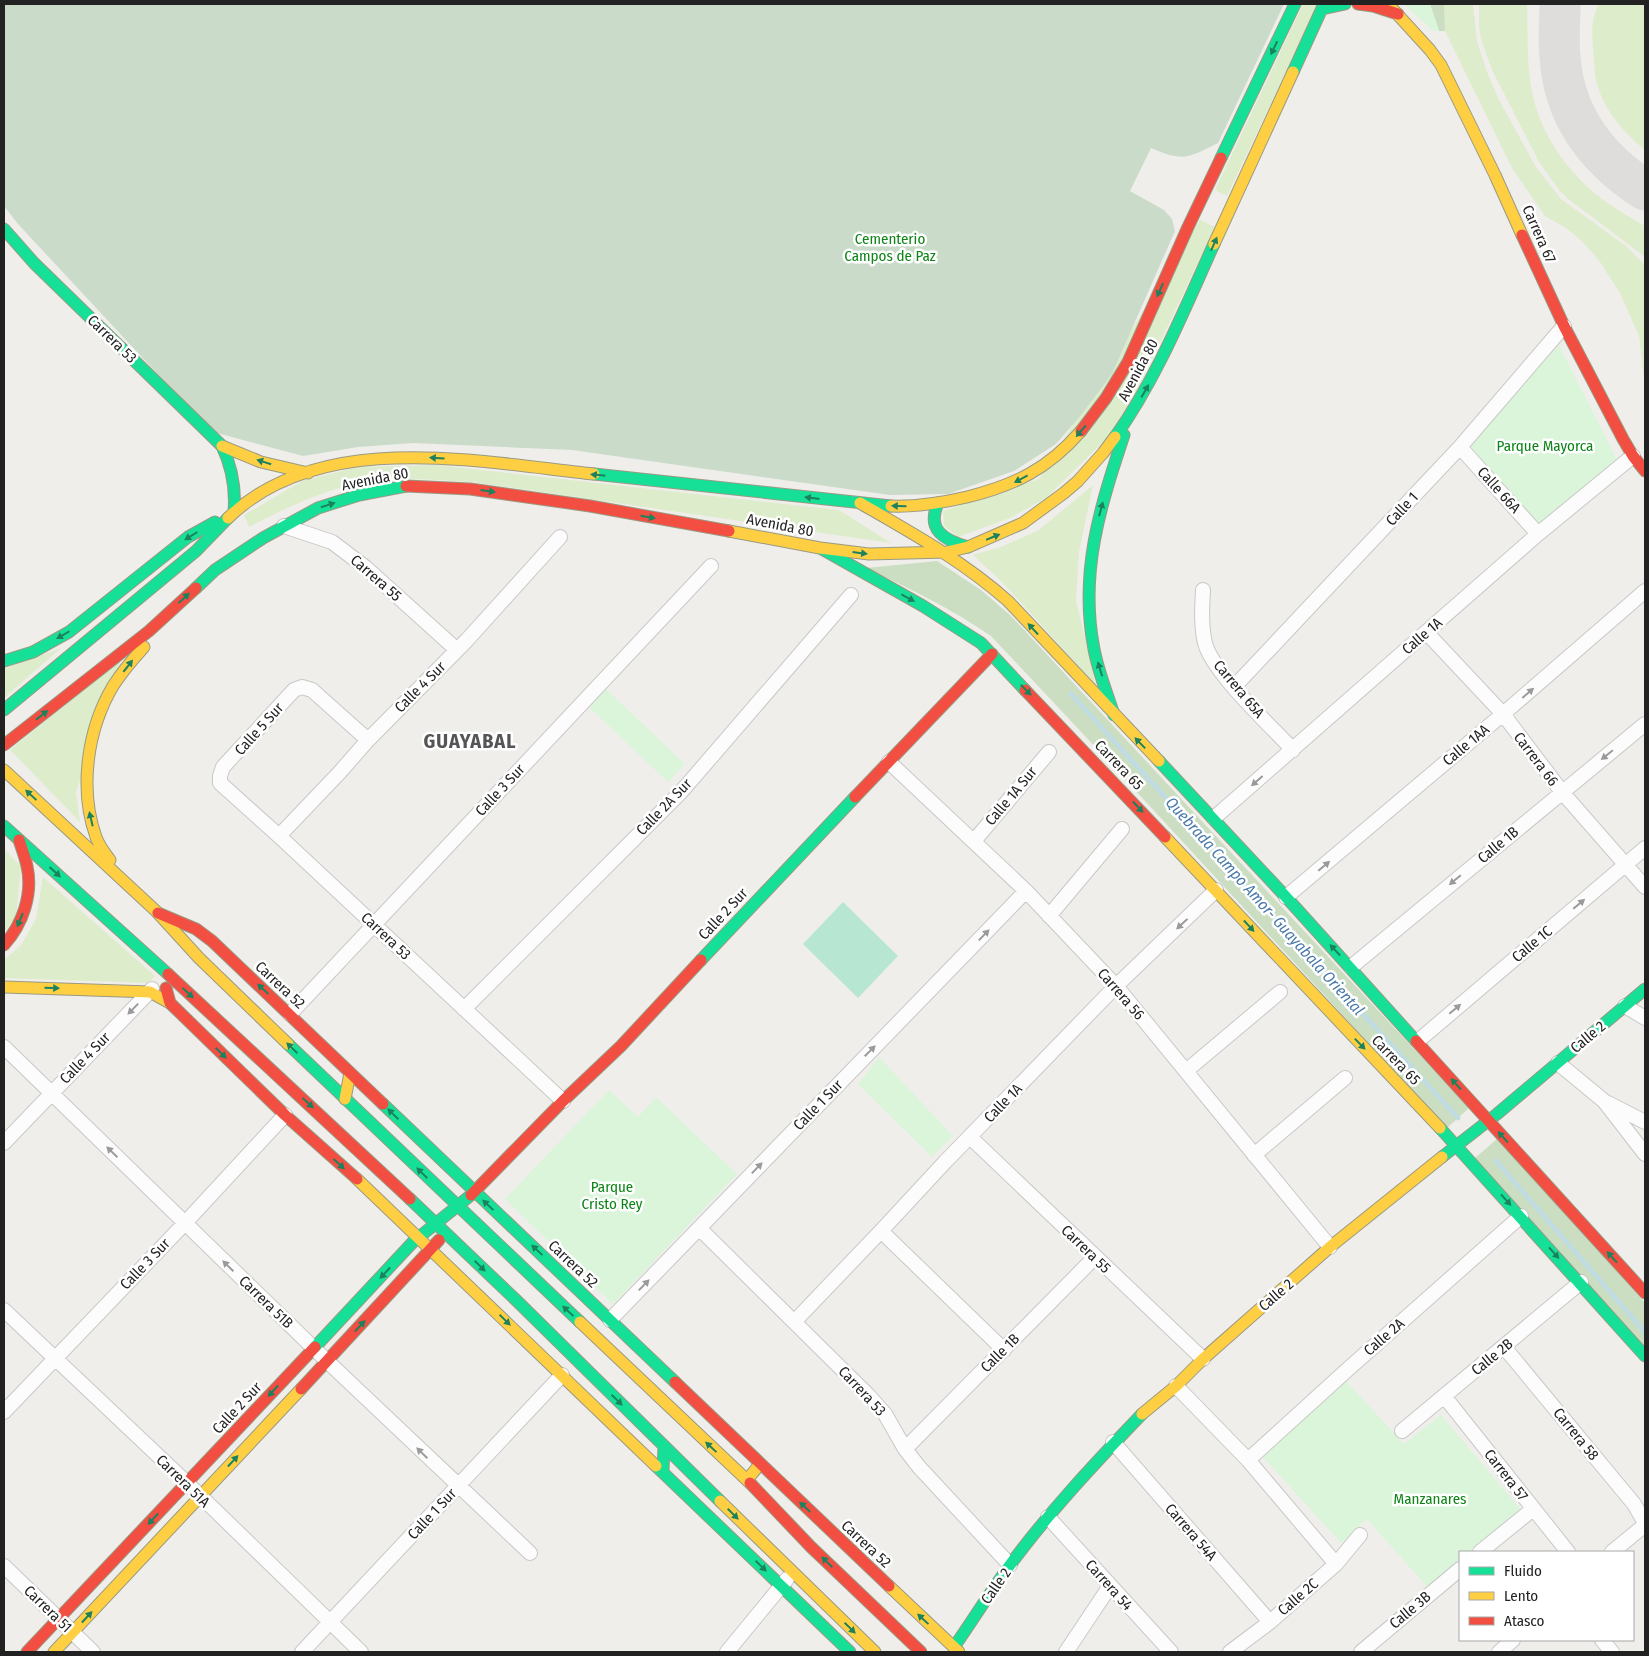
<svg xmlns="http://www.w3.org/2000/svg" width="1649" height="1656" viewBox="0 0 1649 1656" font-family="'Fira Sans Condensed',sans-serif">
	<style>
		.grass { fill: #ddeccb }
		.forest { fill: #cbdec1 }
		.cemetery { fill: #cadbca }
		.park { fill: #daf5da }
		.pitch { fill: #b7e6d2 }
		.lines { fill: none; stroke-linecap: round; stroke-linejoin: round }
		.stream { stroke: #bfdbe3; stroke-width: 4.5 }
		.taxiway { stroke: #dedddc; stroke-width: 41 }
		.street-casing { stroke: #c9c8c7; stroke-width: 16 }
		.fast-casing { stroke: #999a82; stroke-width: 13 }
		.slow-casing { stroke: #999a82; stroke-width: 13 }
		.jam-casing { stroke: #999a82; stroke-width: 13 }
		.street { stroke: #fdfcfc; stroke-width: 14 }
		.fast { stroke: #16e098; stroke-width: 11 }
		.slow { stroke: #ffcf43; stroke-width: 11 }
		.jam { stroke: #f24e42; stroke-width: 11 }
		.oneway { fill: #1c815d }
		.oneway2 { fill: #9a9a9a }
		.labels { text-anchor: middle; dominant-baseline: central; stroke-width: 5; stroke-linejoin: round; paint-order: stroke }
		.street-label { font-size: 15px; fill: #222; stroke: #fff }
		.park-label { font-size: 15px; fill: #0c8416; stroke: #fff }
		.water-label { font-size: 16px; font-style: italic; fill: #4a7aab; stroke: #fff }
		.district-label { font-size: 20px; font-weight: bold; letter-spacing: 1px; fill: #555; stroke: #fff }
	</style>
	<rect width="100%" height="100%" fill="#f0eeeb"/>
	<!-- grass -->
	<path class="grass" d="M1303,4H1318L1227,196L1215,190Z
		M1444,4H1473L1477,41L1487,72L1499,100L1536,167L1561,199L1626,246L1645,265V385L1639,336L1620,293L1600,262L1582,241L1566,228L1545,216L1512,168L1445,31Z
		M1479,4H1527C1528,35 1526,69 1534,100C1544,141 1574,180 1609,204C1621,212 1633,219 1645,226V257L1567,198L1559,190L1539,162L1492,70L1481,39L1479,26Z
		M1599,4H1645V150C1622,131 1600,106 1595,75C1594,66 1594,57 1593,48C1592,32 1591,18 1599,4Z
		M1200,220L1215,227L1136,393L1106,439L1046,498L1010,518L958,537L944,526L943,511L1039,479Z
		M436,465L839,510L891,543L473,482C439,481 403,476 370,481C326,488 288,507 249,527L244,515L302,481L358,467Z
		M1093,485L1079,552L1076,600L1096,685L1002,582L973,555L1001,547L1039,530Z
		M61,648L4,698V669Z
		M121,660L76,792L80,822L10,750Z
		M4,849L21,866L16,916L4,933Z
		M43,877L155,976L148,983L4,978V960L21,945L36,919Z"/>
	<!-- forest -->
	<path class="forest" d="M1430,4H1444L1445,31H1439Z
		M937,561L981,590L1011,616L1469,1108L1447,1128L1085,736L991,636C952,609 909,588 866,568Z
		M1497,1139L1645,1303V1347L1475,1158Z"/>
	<!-- cemetery -->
	<path class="cemetery" d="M4,4H1284L1218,143C1189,158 1182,162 1151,148L1130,191L1164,210L1172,219L1175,231L1112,374L1081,415L1056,444L1014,471L948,494L890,495L572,450L413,443L358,447L303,456L217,433L192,411L18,224L4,206Z"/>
	<!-- park -->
	<path class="park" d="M1404,4H1430L1439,31H1433Z
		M1559,345L1617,460L1540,528L1468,445Z
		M606,689L685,764L668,782L589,707Z
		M879,1057L953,1136L932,1157L858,1084Z
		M609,1090L638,1117L656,1097L737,1174L613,1304L505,1199Z
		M1346,1381L1404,1444L1441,1415L1522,1511L1475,1552H1460V1565L1431,1591L1367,1519L1341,1543L1262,1456Z"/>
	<!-- pitch -->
	<path class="pitch" d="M843,902L898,956L858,998L803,944Z"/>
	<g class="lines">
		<!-- stream -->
		<path class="stream" d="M1071,694L1458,1118
			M1496,1161L1645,1332"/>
		<!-- taxiway -->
		<path class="taxiway" d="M1560,4C1560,21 1558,40 1560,57C1564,116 1597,159 1645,190"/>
		<!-- street casing -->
		<g class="street-casing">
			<path id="street" d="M1460,447L1538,534
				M284,526L332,542L365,567L457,650
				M1203,590C1202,608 1201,626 1205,643C1212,672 1271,726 1293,750
				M1426,632L1503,714L1562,792L1645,887
				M1234,687L1460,447L1564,326
				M368,740L312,690L302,687L294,690L223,767L220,776V783L279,836L563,1101
				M889,762L1026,891L1116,986L1330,1247
				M1214,818L1538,534L1633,456
				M279,836L340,772L368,740L467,640L560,537
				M974,841L1049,752
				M1286,897L1503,714L1645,591
				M1049,916L1122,829
				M1351,967L1645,724
				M1625,1006L1645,1018
				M464,1009L681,792L851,595
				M290,1014L711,566
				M1418,1041L1645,848
				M4,1047L327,1361L530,1553
				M1558,1063L1604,1101L1645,1154
				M1186,1071L1280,992
				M1608,1103L1645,1122
				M970,1137L1203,1359
				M4,1143L152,989
				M1254,1155L1345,1078
				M699,1228L868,1395L885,1414L905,1449L919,1467L1010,1565
				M881,1231L1004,1350
				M4,1310L187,1483L361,1652
				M610,1320L1026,891
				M794,1322L881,1231L945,1162L1116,986L1216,890
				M1504,1347L1634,1504L1645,1523
				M1176,1386L1248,1460L1336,1564
				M1444,1396L1568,1552
				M4,1412L185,1223L285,1115
				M1402,1431L1581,1282
				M1113,1442L1270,1622
				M905,1449L1095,1257
				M1248,1460L1347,1370L1521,1216
				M1048,1517L1171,1652
				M1480,1552L1533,1509
				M1612,1552L1645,1525
				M4,1566L93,1652
				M1602,1640L1612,1652
				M302,1652L562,1375
				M727,1652L787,1579
				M1066,1652L1110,1586
				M1230,1652L1270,1622L1336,1564L1360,1535
				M1361,1652L1460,1569
				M1499,1652L1513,1640"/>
		</g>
		<!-- fast casing -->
		<g class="fast-casing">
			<path id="fast" d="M1322,9L1345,4
				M1293,72L1324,4
				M1221,158L1295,4
				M4,229L34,263L222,446C232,467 236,488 234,512
				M1115,437C1157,378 1184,310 1214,244
				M594,474L891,506
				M938,503C926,530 944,540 968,547
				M822,549L923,606L981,643L1025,690
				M196,588L215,570L263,538L318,508L359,495L406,486
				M4,661L33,652L69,632L188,537L215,522
				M4,710L196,551L228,518
				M1114,715C1107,693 1098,671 1094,649C1079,573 1100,507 1124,435
				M1159,761L1286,897L1416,1041
				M4,826L168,974
				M701,960L855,797
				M288,1044L580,1322
				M383,1104L675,1382
				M1440,1128L1645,1356
				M1442,1157L1497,1114L1645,989
				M410,1199L517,1301L720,1501
				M315,1347L413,1242L471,1195
				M656,1466L850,1652
				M663,1471L664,1446
				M954,1647C973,1620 990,1592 1010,1565C1050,1511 1096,1462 1142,1414"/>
		</g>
		<!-- slow casing -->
		<g class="slow-casing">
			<path id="slow" d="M1388,4L1430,50L1441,65L1495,175L1522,235
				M1214,244L1293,72
				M222,446L261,462L308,473
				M860,503C912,533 963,561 1008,601L1159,761
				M891,506C917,507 941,503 967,497C1015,485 1048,469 1081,431
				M228,518C321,428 479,462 594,474
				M729,531L820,548L869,554L947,552L968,547L1023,523L1064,493L1078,481L1103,453L1115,437
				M4,770L157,912L199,958L288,1044
				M1165,837L1440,1128
				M110,860C105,853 99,846 96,837C79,789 87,730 113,686C122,672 133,659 144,647
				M4,987L150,992L170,1003
				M345,1099L350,1073
				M357,1179L656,1466
				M580,1322L750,1483
				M1142,1414L1176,1386L1203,1359L1330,1247L1442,1157
				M747,1480L760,1464
				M720,1501L875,1652
				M889,1586L959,1652
				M54,1652L301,1389"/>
		</g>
		<!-- jam casing -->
		<g class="jam-casing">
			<path id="jam" d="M1358,4L1373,6L1398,14
				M1522,235L1564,326L1623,439L1633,456L1645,471
				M1081,431L1106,398L1128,362L1188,227L1221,158
				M406,486L470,489L590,506L729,531
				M1025,690L1165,837
				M4,745L149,631L196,588
				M855,797L992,654
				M158,913L196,929L212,941L383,1104
				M4,945C23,924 33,894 27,866C25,857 22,849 19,840
				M168,974L410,1199
				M166,988L170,1003L285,1115L357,1179
				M1416,1041L1645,1293
				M471,1195L563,1101L621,1046L701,960
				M675,1382L889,1586
				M301,1389L439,1240
				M750,1483L811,1547L921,1652
				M27,1652L315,1347"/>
		</g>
		<!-- street -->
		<use href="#street" class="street"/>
		<!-- fast -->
		<use href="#fast" class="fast"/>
		<!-- slow -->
		<use href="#slow" class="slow"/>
		<!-- jam -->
		<use href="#jam" class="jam"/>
	</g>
	<!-- one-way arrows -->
	<defs><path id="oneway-solid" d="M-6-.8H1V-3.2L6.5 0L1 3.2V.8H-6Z" transform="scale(1.25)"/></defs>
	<g class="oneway">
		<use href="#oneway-solid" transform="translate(1274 48) rotate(116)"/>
		<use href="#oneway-solid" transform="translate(1214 244) rotate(-66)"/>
		<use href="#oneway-solid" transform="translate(1160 290) rotate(114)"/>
		<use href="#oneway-solid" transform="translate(1145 391) rotate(-60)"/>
		<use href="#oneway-solid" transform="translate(1081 431) rotate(131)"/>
		<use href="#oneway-solid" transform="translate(437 458) rotate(-177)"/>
		<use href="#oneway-solid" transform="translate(264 462) rotate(-163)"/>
		<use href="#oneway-solid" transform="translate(598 475) rotate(-174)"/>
		<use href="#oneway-solid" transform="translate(1021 479) rotate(152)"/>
		<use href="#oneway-solid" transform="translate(488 491) rotate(8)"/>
		<use href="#oneway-solid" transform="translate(812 498) rotate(-173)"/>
		<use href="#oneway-solid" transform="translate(328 505) rotate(-18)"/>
		<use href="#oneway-solid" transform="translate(899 506) rotate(-178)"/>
		<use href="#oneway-solid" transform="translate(1101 509) rotate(-75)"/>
		<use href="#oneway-solid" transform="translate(648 517) rotate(10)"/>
		<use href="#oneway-solid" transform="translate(191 536) rotate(148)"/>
		<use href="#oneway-solid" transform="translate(993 537) rotate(-22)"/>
		<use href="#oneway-solid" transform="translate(860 553) rotate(7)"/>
		<use href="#oneway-solid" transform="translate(184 598) rotate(-43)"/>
		<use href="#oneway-solid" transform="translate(908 598) rotate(28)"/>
		<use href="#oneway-solid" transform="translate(1033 629) rotate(-133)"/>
		<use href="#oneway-solid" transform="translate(63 635) rotate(150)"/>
		<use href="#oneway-solid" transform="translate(128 666) rotate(-52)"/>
		<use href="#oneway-solid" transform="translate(1100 669) rotate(-107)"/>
		<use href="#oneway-solid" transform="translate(1026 690) rotate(46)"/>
		<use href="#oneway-solid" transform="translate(42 715) rotate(-38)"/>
		<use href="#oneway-solid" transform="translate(1140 743) rotate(-134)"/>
		<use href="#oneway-solid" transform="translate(31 795) rotate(-137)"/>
		<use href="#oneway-solid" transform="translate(1138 807) rotate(47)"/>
		<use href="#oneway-solid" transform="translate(91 819) rotate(-103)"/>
		<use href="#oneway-solid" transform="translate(55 872) rotate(42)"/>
		<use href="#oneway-solid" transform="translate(20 920) rotate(112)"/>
		<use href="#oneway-solid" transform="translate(1249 926) rotate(47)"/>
		<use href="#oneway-solid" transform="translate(1335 950) rotate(-133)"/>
		<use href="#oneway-solid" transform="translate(52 988) rotate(2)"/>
		<use href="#oneway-solid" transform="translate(263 989) rotate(-137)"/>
		<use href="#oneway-solid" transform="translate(188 993) rotate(43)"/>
		<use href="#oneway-solid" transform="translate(1360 1044) rotate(46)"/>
		<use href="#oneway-solid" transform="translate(292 1048) rotate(-136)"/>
		<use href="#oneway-solid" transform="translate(221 1053) rotate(44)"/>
		<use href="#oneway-solid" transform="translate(1456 1084) rotate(-132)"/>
		<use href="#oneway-solid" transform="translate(308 1103) rotate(43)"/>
		<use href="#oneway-solid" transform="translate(393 1114) rotate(-136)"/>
		<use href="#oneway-solid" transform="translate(1503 1137) rotate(-132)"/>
		<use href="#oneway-solid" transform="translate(339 1164) rotate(42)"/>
		<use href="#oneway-solid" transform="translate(422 1173) rotate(-136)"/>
		<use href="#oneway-solid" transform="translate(1506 1200) rotate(48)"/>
		<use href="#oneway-solid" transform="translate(488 1205) rotate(-137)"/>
		<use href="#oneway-solid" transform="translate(537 1250) rotate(-137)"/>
		<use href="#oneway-solid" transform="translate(1554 1253) rotate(48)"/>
		<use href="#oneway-solid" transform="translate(1612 1257) rotate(-132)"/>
		<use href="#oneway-solid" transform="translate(480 1266) rotate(45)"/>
		<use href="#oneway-solid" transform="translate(385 1273) rotate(133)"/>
		<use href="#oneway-solid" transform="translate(568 1311) rotate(-137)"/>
		<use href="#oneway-solid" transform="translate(505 1320) rotate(44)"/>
		<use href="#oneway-solid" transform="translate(360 1326) rotate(-47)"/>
		<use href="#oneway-solid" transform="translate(273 1391) rotate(133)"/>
		<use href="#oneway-solid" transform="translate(617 1400) rotate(44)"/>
		<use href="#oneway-solid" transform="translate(711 1447) rotate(-137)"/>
		<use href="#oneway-solid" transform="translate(233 1461) rotate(-47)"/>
		<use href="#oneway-solid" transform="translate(805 1507) rotate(-137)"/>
		<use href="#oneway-solid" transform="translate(733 1514) rotate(45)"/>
		<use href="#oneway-solid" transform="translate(153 1519) rotate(133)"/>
		<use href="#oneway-solid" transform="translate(827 1562) rotate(-136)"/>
		<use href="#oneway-solid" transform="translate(761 1566) rotate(44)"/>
		<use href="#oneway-solid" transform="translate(87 1617) rotate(-47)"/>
		<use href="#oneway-solid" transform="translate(923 1619) rotate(-137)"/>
		<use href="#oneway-solid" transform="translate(850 1628) rotate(44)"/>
	</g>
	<g class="oneway2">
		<use href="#oneway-solid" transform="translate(1528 693) rotate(-41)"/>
		<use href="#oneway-solid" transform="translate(1607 755) rotate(141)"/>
		<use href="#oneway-solid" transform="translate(1257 781) rotate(139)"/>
		<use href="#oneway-solid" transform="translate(1324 866) rotate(-40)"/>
		<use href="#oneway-solid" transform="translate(1455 880) rotate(140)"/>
		<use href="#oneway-solid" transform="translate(1579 904) rotate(-40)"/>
		<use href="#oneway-solid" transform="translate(1182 924) rotate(137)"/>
		<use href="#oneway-solid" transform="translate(984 935) rotate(-46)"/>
		<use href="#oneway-solid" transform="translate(133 1009) rotate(134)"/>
		<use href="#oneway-solid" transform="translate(1455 1009) rotate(-40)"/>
		<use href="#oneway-solid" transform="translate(870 1051) rotate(-45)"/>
		<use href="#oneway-solid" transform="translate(112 1152) rotate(-136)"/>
		<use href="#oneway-solid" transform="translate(757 1168) rotate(-46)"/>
		<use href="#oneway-solid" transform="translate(228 1266) rotate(-136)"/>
		<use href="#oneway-solid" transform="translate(644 1285) rotate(-46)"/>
		<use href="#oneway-solid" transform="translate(422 1453) rotate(-136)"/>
	</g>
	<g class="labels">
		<!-- street labels -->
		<g class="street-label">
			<text transform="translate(1539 234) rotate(66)">Carrera 67</text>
			<text transform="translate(112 339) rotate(44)">Carrera 53</text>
			<text transform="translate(1138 370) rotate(-62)">Avenida 80</text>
			<text transform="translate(375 479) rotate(-11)">Avenida 80</text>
			<text transform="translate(1499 490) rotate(48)">Calle 66A</text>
			<text transform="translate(1402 509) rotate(-47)">Calle 1</text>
			<text transform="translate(780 525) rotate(11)">Avenida 80</text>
			<text transform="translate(376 578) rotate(41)">Carrera 55</text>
			<text transform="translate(1422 636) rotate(-41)">Calle 1A</text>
			<text transform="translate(420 687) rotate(-45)">Calle 4 Sur</text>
			<text transform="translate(1239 689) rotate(50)">Carrera 65A</text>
			<text transform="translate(259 729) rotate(-48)">Calle 5 Sur</text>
			<text transform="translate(1466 745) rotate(-40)">Calle 1AA</text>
			<text transform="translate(1536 759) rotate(53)">Carrera 66</text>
			<text transform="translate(1119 765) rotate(46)">Carrera 65</text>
			<text transform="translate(500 790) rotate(-47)">Calle 3 Sur</text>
			<text transform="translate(1011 796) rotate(-50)">Calle 1A Sur</text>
			<text transform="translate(664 807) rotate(-46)">Calle 2A Sur</text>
			<text transform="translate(1498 845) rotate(-40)">Calle 1B</text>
			<text transform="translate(723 914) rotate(-47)">Calle 2 Sur</text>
			<text transform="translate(386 936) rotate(43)">Carrera 53</text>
			<text transform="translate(1532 944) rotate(-40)">Calle 1C</text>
			<text transform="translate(280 985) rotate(43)">Carrera 52</text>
			<text transform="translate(1121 994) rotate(49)">Carrera 56</text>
			<text transform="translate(1588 1037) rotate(-40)">Calle 2</text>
			<text transform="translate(85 1058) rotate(-46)">Calle 4 Sur</text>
			<text transform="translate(1396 1060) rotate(46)">Carrera 65</text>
			<text transform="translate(1003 1103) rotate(-46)">Calle 1A</text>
			<text transform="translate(818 1105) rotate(-46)">Calle 1 Sur</text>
			<text transform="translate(1086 1249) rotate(44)">Carrera 55</text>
			<text transform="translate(145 1264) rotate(-46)">Calle 3 Sur</text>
			<text transform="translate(573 1264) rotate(43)">Carrera 52</text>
			<text transform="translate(1276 1295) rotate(-41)">Calle 2</text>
			<text transform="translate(266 1302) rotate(44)">Carrera 51B</text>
			<text transform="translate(1384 1337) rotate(-41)">Calle 2A</text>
			<text transform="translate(1000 1353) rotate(-45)">Calle 1B</text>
			<text transform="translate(1492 1357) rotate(-39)">Calle 2B</text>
			<text transform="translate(862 1391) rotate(47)">Carrera 53</text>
			<text transform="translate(237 1408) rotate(-47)">Calle 2 Sur</text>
			<text transform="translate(1576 1434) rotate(51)">Carrera 58</text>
			<text transform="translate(1506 1475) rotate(52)">Carrera 57</text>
			<text transform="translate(183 1481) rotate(44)">Carrera 51A</text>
			<text transform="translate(432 1514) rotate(-47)">Calle 1 Sur</text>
			<text transform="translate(1191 1532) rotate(49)">Carrera 54A</text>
			<text transform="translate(866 1544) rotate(43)">Carrera 52</text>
			<text transform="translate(1109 1585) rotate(48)">Carrera 54</text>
			<text transform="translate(996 1586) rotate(-55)">Calle 2</text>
			<text transform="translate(1298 1597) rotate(-41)">Calle 2C</text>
			<text transform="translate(48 1609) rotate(44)">Carrera 51</text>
			<text transform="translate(1410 1610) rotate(-40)">Calle 3B</text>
		</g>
		<!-- park labels -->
		<g class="park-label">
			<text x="890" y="239">Cementerio<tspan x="890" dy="17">Campos de Paz</tspan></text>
			<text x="1545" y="446">Parque Mayorca</text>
			<text x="612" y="1187">Parque<tspan x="612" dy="17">Cristo Rey</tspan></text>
			<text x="1430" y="1499">Manzanares</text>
		</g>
		<!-- water labels -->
		<g class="water-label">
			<text transform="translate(1265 906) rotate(48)">Quebrada Campo Amor- Guayabala Oriental</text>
		</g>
		<!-- district labels -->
		<g class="district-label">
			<text x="470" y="741">GUAYABAL</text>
		</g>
	</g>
	<!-- border -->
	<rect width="1649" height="1656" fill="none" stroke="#222222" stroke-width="10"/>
	<!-- legend -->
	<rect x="1459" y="1551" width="175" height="90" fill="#ffffff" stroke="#a7a7a7"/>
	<rect x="1469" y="1567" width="25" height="8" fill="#16e098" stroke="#a7a7a7"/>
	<text x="1504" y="1576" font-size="15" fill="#222222">Fluido</text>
	<rect x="1469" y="1592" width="25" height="8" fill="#ffcf43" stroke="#a7a7a7"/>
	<text x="1504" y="1601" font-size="15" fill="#222222">Lento</text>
	<rect x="1469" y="1617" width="25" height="8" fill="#f24e42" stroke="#a7a7a7"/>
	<text x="1504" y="1626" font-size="15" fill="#222222">Atasco</text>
</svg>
